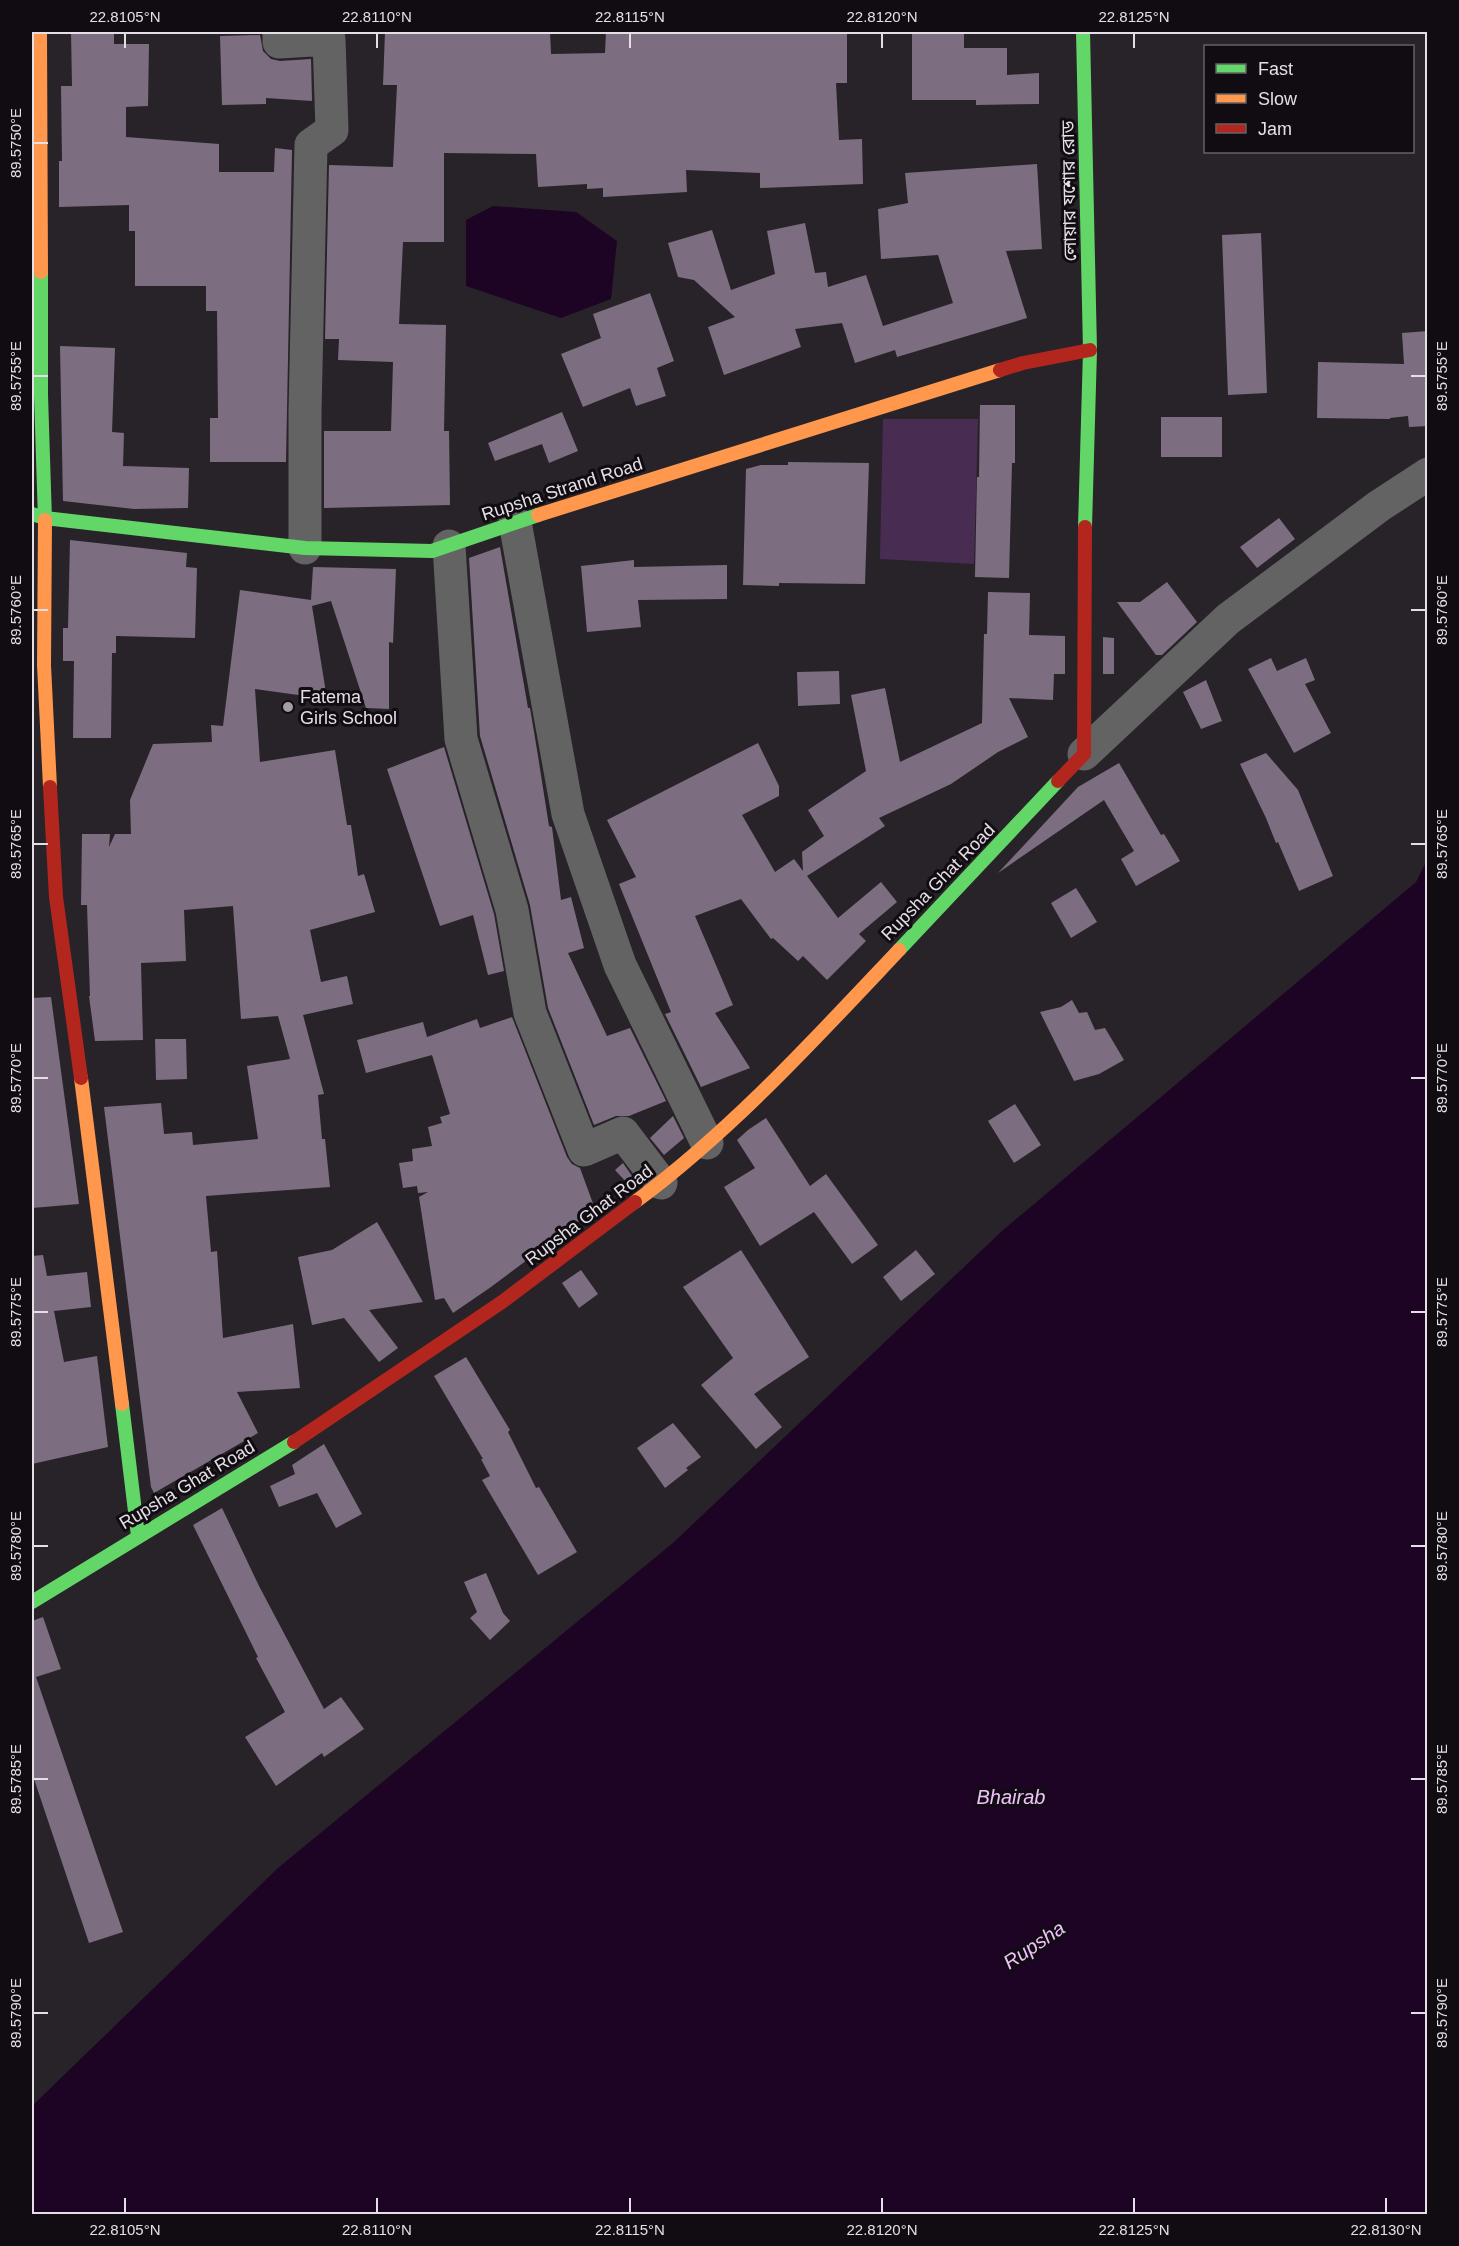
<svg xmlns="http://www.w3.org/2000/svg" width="1459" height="2246" viewBox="0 0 1459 2246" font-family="Helvetica,'Noto Sans Bengali',sans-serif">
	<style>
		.green { fill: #492c51 }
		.water { fill: #1d0424 }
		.building { fill: #7c6e80 }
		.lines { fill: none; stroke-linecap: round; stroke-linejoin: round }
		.street { stroke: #646364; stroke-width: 33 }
		.fast { stroke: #63d668; stroke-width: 14 }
		.slow { stroke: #ff974d; stroke-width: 14 }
		.jam { stroke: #b3261e; stroke-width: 14 }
		.ticks { fill: none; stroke: #e4dee5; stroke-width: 2 }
		.poi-dot { fill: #a29da3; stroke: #100c11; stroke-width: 2 }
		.labels { text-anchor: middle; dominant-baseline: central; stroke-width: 6; stroke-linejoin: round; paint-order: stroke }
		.street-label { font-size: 18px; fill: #e4dee5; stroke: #100c11 }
		.poi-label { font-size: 18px; fill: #e4dee5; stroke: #100c11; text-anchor: start }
		.water-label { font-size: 20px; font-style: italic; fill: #efc0fb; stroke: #100c11 }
		.neatline { fill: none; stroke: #e4dee5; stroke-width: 2 }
		.ticks-label { font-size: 15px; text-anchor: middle; fill: #e4dee5 }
	</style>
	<rect width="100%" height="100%" fill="#282329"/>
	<!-- green -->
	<path class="green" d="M883,419H978L974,564L880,559Z"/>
	<!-- water -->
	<path class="water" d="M493,206L576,212L617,241L611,299L561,318L466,286V220Z
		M1427,860V2214H32V2106L278,1868L674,1542L1002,1231L1416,882Z"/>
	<!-- building -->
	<path class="building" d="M71,32H114V44H149L148,106L126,107V137L219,144V172H274L275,148L292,150L286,462H210V418H218L217,311H206V286H135V231H129V205L59,207V161H62L61,86H72Z
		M385,32H550L551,54L605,53L606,32H847V83H836L839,140L862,139L863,184L760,188V173L686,170L687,192L603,197V188L587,189V184L538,187L536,154L444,153V242H403L399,324L446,325L444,431H449L450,505L324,508V431H391L393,362L338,360L339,339H325L329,165L393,167L397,85H383Z
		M912,32H964V48H1007V75L1039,73V104L976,105V100H912Z
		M260,35L263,51L271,59L280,61L311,59L312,101L266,98V104L222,105L220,36Z
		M1037,164L1042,249L1006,251L1027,318L897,357L895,350L855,363L842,323L795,329L801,347L724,375L708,327L735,317L694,280L678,277L668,243L712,230L731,290L775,274L767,231L805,223L815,273L826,272L828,287L866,275L883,326L953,303L938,255L881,259L878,209L908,203L905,173Z
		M1261,233L1267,393L1228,395L1222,235Z
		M650,293L674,361L657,368L666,396L636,406L630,388L583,407L561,354L601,338L593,314Z
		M1428,331V426L1409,427L1408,416L1390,418V419L1317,418L1318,362L1404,364L1402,333Z
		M60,346L115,348L112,432L124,433L123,466L189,468L188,508L134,509L63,501Z
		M980,405H1015V463H1012L1009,578L975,577L977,477H979Z
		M562,412L578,451L549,463L542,444L495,461L488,443Z
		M1161,417H1222V457H1161Z
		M788,462L869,463L865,584L779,583V586L743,585L746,469L761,465H788Z
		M1279,518L1295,539L1257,568L1240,547Z
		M70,540L187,553L186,567L197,568L195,638L116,636V653H112L111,738H73L74,661H63V628H68Z
		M500,547L528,708H530L538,756L549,826L552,827L561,900L571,897L584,948L568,953L607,1036L630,1028L666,1101L629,1116H616L594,1125L548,1008L530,905L480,736L469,558Z
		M634,560V567L727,565V599L638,600L641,627L587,632L581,566Z
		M313,567L396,569L393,643L389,642V709L366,708L331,601L312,606L327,699L255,689L260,762L335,750L347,825H351L358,876L364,874L375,912L310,930L321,982L347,976L353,1004L303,1015L324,1094L318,1095L322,1139H325L330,1187L206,1196L211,1252L217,1251L223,1338L293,1324L300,1388L237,1392L258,1433L154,1493L151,1487L104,1107L161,1103L164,1134L192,1132L193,1145L258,1139L247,1066L290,1059L278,1016L241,1019L233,906L184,910L186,961L141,963L143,1040L95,1041L89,996H90L87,905H81L82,834H110L109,847L115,834H131L130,800L153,744L212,742L211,725L223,726L240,590L311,600Z
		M1167,582L1197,622L1162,655H1156L1117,602H1140Z
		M988,592L1030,593L1029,635L1065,636V674H1054L1053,700L1009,698L1028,737L998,752L951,784L879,818L885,826L807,876L838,918L881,882L897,902L859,934L866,941L827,980L803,956L798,961L773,938L771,939L741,899L695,916L733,1005L715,1013L750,1068L701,1087L665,1014L671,1012L619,884L636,877L607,820L758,743L779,786V796L742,815L775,872L794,859L803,871L802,852L824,836L808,810L866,771L851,695L885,688L900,762L982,723L984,634H987Z
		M1103,637L1114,638V674H1103Z
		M1271,658L1277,671L1306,658L1315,680L1305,684L1331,733L1294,753L1248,669Z
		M839,671L840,704L798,706L797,672Z
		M1206,680L1222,721L1201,729L1183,692Z
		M444,747L494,914L504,971L488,975L473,915L440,926L387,769Z
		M1266,753L1298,790L1333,876L1299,891L1278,842L1276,843L1266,818L1240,764Z
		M1119,763L1161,835L1164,834L1180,861L1136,886L1121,859L1134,851L1104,800L998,873L1078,787Z
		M1076,888L1097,922L1071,938L1051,903Z
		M51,997L79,1204L32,1208V998Z
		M1072,1000L1079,1013L1087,1012L1095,1030L1105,1028L1124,1060L1099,1074L1074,1081L1040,1012L1061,1007Z
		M512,1017L567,1157L572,1164L580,1168L595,1209L491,1287L453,1313L444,1298L435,1300L419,1197L428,1192L418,1193L417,1186L403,1188L399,1163L413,1161L412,1149L432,1146L428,1127L442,1123L440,1117L450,1114L432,1055L366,1073L357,1040L423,1022L427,1037L477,1019L480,1028Z
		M155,1039H186L187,1079L156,1080Z
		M1015,1104L1041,1145L1014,1163L988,1121Z
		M673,1116L684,1138L664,1155L650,1138Z
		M766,1118L810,1186L826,1174L878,1245L852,1264L814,1212L760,1246L724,1187L755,1168L737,1140L748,1130Z
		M623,1163L634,1179L628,1184L615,1170Z
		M377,1222L423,1302L369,1310L398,1348L379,1362L344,1318L312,1325L298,1257L332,1250Z
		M741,1250L809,1357L754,1394L782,1427L756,1449L701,1385L733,1358L683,1287Z
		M916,1250L935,1274L901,1301L883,1277Z
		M43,1255L47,1276L87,1272L91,1307L54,1311L64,1362L97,1356L108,1447L32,1464V1256Z
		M581,1270L598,1294L579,1308L562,1283Z
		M466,1357L510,1430L508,1432L536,1488L539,1487L577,1552L538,1575L482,1480L490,1476L481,1459H483L434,1376Z
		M673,1423L701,1457L686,1468L688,1470L665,1488L637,1448Z
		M324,1444L362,1514L336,1528L317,1493L279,1507L270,1486L295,1474L292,1465Z
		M222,1508L259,1586L324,1709L341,1697L364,1729L324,1757L322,1753L276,1786L245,1737L285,1712L256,1658L258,1657L193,1525Z
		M486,1573L503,1613L510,1621L490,1640L470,1618L477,1612L464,1582Z
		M43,1617L61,1669L36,1677L123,1932L89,1943L32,1773V1621Z"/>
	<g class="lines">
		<!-- street -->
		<path class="street" d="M279,32V42L329,39L332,130L311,145L305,412V548
			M515,522L568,814L620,965L707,1143
			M449,546L461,739L512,910L530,1013L584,1150L623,1133L661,1183
			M1084,754L1228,619L1379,506L1428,474"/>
		<!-- fast -->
		<path class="fast" d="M1083,32L1090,350L1085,527
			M41,272V395L45,520
			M32,514L45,518L305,548L432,551L538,515
			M899,950L1058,781
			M122,1404L138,1536
			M32,1602L294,1442"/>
		<!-- slow -->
		<path class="slow" d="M40,32L41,272
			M538,515L1000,370
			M45,520L44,665L50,787
			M81,1078L122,1404
			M635,1202C732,1130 816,1038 899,950"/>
		<!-- jam -->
		<path class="jam" d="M1000,370L1023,363L1090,350
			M1058,781L1084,754L1085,527
			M50,787L56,897L81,1078
			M294,1442L502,1302L635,1202"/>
	</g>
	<!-- ticks -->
	<path class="ticks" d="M125,33V48M377,33V48M630,33V48M882,33V48M1134,33V48M33,143H48M33,376H48M1411,376H1426M33,610H48M1411,610H1426M33,844H48M1411,844H1426M33,1078H48M1411,1078H1426M33,1312H48M1411,1312H1426M33,1546H48M1411,1546H1426M33,1779H48M1411,1779H1426M33,2013H48M1411,2013H1426M125,2198V2213M377,2198V2213M630,2198V2213M882,2198V2213M1134,2198V2213M1386,2198V2213"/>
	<!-- markers -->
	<circle class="poi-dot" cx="288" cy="707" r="6"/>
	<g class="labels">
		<!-- street labels -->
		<g class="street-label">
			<text transform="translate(1069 191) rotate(-91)">লোয়ার যশোর রোড</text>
			<text transform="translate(562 489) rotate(-18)">Rupsha Strand Road</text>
			<text transform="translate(938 882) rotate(-46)">Rupsha Ghat Road</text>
			<text transform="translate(589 1215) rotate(-37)">Rupsha Ghat Road</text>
			<text transform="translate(187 1485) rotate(-31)">Rupsha Ghat Road</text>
		</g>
		<!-- poi labels -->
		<g class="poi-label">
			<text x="300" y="697">Fatema<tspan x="300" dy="21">Girls School</tspan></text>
		</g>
		<!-- water labels -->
		<g class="water-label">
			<text x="1011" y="1797">Bhairab</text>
			<text transform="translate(1034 1945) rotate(-34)">Rupsha</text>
		</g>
	</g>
	<!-- border -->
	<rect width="1459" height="2246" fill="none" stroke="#100c11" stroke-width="66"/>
	<!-- legend -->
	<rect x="1204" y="45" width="210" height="108" fill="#100c11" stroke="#656066" stroke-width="1.5"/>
	<rect x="1216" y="64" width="30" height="9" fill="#63d668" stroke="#656066" stroke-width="1.5"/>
	<text x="1258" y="75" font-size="18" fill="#e4dee5">Fast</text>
	<rect x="1216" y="94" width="30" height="9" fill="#ff974d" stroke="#656066" stroke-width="1.5"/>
	<text x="1258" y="105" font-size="18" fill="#e4dee5">Slow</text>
	<rect x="1216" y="124" width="30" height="9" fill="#b3261e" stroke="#656066" stroke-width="1.5"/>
	<text x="1258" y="135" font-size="18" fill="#e4dee5">Jam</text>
	<rect x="33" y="33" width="1393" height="2180" class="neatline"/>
	<g class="ticks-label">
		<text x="125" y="22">22.8105°N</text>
		<text x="377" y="22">22.8110°N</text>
		<text x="630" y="22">22.8115°N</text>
		<text x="882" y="22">22.8120°N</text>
		<text x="1134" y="22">22.8125°N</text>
		<text transform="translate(16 143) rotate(-90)" y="5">89.5750°E</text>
		<text transform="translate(1442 376) rotate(-90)" y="5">89.5755°E</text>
		<text transform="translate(16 376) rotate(-90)" y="5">89.5755°E</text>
		<text transform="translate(1442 610) rotate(-90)" y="5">89.5760°E</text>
		<text transform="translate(16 610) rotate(-90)" y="5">89.5760°E</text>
		<text transform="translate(1442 844) rotate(-90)" y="5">89.5765°E</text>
		<text transform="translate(16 844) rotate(-90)" y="5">89.5765°E</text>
		<text transform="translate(1442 1078) rotate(-90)" y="5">89.5770°E</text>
		<text transform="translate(16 1078) rotate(-90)" y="5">89.5770°E</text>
		<text transform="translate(1442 1312) rotate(-90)" y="5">89.5775°E</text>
		<text transform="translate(16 1312) rotate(-90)" y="5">89.5775°E</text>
		<text transform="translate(16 1546) rotate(-90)" y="5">89.5780°E</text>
		<text transform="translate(1442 1546) rotate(-90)" y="5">89.5780°E</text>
		<text transform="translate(1442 1779) rotate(-90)" y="5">89.5785°E</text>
		<text transform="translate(16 1779) rotate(-90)" y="5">89.5785°E</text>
		<text transform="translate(1442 2013) rotate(-90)" y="5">89.5790°E</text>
		<text transform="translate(16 2013) rotate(-90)" y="5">89.5790°E</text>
		<text x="125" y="2235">22.8105°N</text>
		<text x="377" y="2235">22.8110°N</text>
		<text x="630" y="2235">22.8115°N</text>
		<text x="882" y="2235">22.8120°N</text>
		<text x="1134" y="2235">22.8125°N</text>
		<text x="1386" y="2235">22.8130°N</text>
	</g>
</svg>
